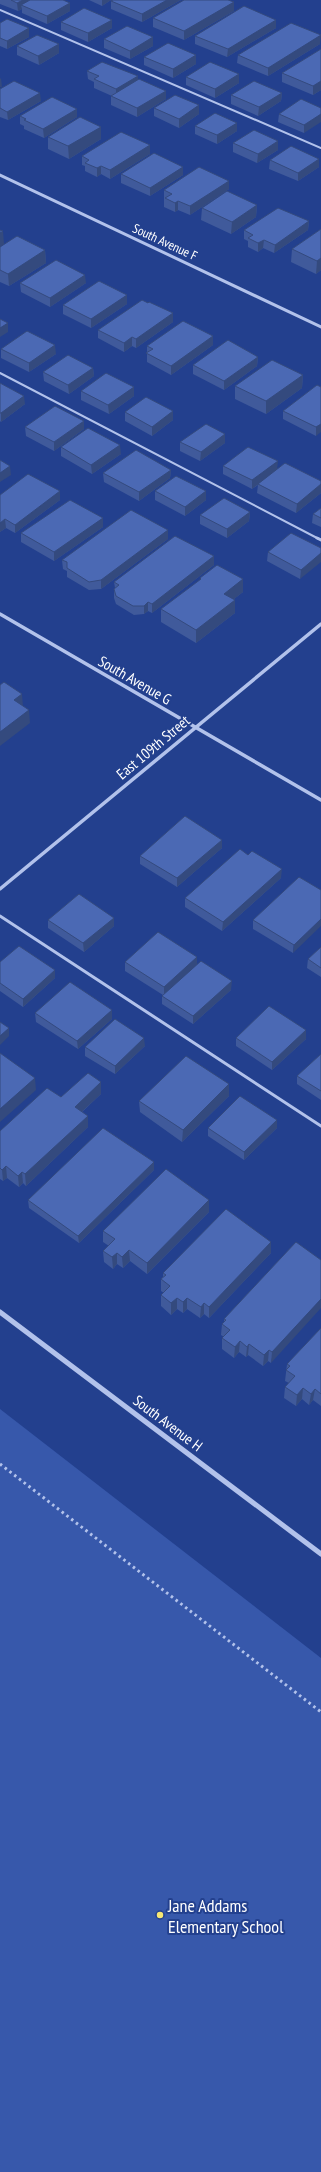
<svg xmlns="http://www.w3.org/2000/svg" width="321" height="2172" viewBox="0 0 321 2172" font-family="'PT Sans Narrow',sans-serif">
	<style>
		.green { fill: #3758ab }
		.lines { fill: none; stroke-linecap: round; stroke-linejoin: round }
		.path { stroke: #b2c2eb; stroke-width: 3; stroke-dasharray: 2.5 3.5; stroke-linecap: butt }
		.lane-far1 { stroke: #b2c2eb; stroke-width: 2 }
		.lane { stroke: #b2c2eb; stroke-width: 3 }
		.street-far2 { stroke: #b2c2eb; stroke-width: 3 }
		.street-far1 { stroke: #b2c2eb; stroke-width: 3.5 }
		.street { stroke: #b2c2eb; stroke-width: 5 }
		.wall { fill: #405a9b }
		.shaded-wall { fill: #344a7e }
		.building { fill: #4b69b4; stroke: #344a7e }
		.poi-dot { fill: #f7e774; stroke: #23408e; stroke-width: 1.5 }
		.labels { text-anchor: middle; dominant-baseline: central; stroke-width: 4; stroke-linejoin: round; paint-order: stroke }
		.far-street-label { font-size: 13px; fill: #fff; stroke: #23408e }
		.street-label { font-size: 15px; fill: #fff; stroke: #23408e }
		.near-poi-label { font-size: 18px; fill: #fff; stroke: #23408e; text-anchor: start }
	</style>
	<rect width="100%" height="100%" fill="#23408e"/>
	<!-- green -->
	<path class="green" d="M0,1409L321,1658V2172H0Z"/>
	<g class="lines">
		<!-- path -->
		<path class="path" d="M0,1464L321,1712"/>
		<!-- lane-far1 -->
		<path class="lane-far1" d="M0,10L321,148
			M0,373L319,539"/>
		<!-- lane -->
		<path class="lane" d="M317,538L321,540
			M0,916L321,1126"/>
		<!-- street-far2 -->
		<path class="street-far2" d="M0,175L321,327"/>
		<!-- street-far1 -->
		<path class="street-far1" d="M0,614L321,800
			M0,889L321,624"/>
		<!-- street -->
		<path class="street" d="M0,1312L321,1554"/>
	</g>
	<!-- wall -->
	<path class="wall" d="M0,0H63L70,3V11L47,24L22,13V9L18,11L0,4Z
		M89,0H111L102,6Z
		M181,0L142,22L111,9V1Z
		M234,11L184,40L153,27V18Z
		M112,20V28L88,42L61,30V22Z
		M276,20V28L227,57L195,44V36Z
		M0,23L29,37L7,49L0,46Z
		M153,37V46L130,59L104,48V39Z
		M59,44V53L39,65L17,55V46Z
		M320,44L268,76L237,63L238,55Z
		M321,49V90L313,95L282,82V73Z
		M144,57L196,64L173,78L144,65Z
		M87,71L138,76V80L166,91V99L137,117L111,105V96H112L94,88V82L88,79Z
		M239,74V83L215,98L186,85V77Z
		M0,89L41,101L8,120L0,117Z
		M282,93L281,101L258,116L231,104V95Z
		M154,108L199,114L179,128L154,116Z
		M321,108L304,133L278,122L279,114Z
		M77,109V117L44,138L24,129V126L20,124V116Z
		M195,126L237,131L217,144L195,134Z
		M48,137L101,139L69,159L48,149Z
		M278,141V150L257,163L233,152V143Z
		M150,145V154L110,179L101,174L97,177L85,171V166L82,165V156Z
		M319,159V167L298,181L269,169L270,160Z
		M121,174L183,175L150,196L121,183Z
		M229,181V189L190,215L178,210L175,212L164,207V190Z
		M257,205L256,217L231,234L201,220L202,208Z
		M309,221L308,230L274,253L263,248L258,252L248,247V241L244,239V230Z
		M321,229V270L316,274L291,262L292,249Z
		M0,247L45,250L46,263L9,286L0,282Z
		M20,283H86L50,307L21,292Z
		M127,295V304L91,328L63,314V305Z
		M148,303L173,313V322L136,348L132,346L124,352L98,338V330Z
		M213,336V345L171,375L147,362V346Z
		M1,349L56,354L29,372L1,358Z
		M258,357L257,366L224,390L193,374V365Z
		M93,368L94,376L69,394L44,381L43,372Z
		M303,375L302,388L266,414L235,399V386Z
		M0,383L25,404L1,422L0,421Z
		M321,387L316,436L283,419V411Z
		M81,391L134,396L109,414L81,400Z
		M173,411V420L152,436L125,421V412Z
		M84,421V429L54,451L26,436L25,427Z
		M225,434V443L200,461L180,451V442Z
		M61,447L121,454L92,474L61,456Z
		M223,466L277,469L321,481V493L296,513L257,493L258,485L252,489L223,474Z
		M171,470L170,478L139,501L104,482L103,473Z
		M60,491V500L15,533L6,528L0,532V495Z
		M155,491L206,500L185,516L155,500Z
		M321,508V527L312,523L313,514Z
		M250,512L249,521L227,538L200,524V515Z
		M103,527L54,561L21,542V533Z
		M168,539L101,589L89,590L67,577V571L63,569L62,560Z
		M321,548L300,579L267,561L268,552Z
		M214,556V565L152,613L148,611L144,614L134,615L116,604L114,598V589L115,588L114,582Z
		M200,578L243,592L234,599L235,613L196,643L161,622V609L200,580Z
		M222,840V848L177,887L140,864V856Z
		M299,877L293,953L253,929V920Z
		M281,878L222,931L185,907V898Z
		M114,918V926L84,952L48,928V920Z
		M321,947V977L307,968L308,959Z
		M0,962L55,970V978L23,1007L0,991Z
		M125,962L197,965L231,990L193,1024L162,1004V996L163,995L125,971Z
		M35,1013L112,1019L78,1049L36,1022Z
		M306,1030V1039L272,1070L236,1046V1038Z
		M145,1046L115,1074L85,1056V1047Z
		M321,1054V1100L297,1084V1076Z
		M229,1084V1096L182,1142L140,1112L139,1101Z
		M101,1094L82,1112L88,1127L26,1186L23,1183L19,1187L7,1178L3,1181L0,1179V1131L61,1097Z
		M277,1120V1128L244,1160L208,1136V1128Z
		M154,1170L79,1243L29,1208L28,1200Z
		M209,1212L147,1274L130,1261L123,1268L117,1264L113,1269L104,1262L103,1251L109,1246L103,1242V1231Z
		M271,1242V1253L209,1318L204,1314L200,1318L187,1309L183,1313L177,1309L171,1315L161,1306V1295L164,1293L161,1291V1279L163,1277V1273Z
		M296,1242L271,1363L268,1361L263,1366L248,1355L246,1357L239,1352L234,1358L222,1349V1338L224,1337L221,1335L222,1324L224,1322V1319Z
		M321,1328V1406L313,1400L309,1405L302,1399L296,1406L284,1398L285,1387L289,1383L285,1381L287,1364Z"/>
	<!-- shaded-wall -->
	<path class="shaded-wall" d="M23,0H39L21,5L22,9L18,11L17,3Z
		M102,0H111L102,6Z
		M167,0H181L142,22V14Z
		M234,2V11L184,40V31Z
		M70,3V11L47,24V16Z
		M112,20V28L88,42V33Z
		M276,20V28L227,57L228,49Z
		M29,28V37L7,49V41Z
		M321,35L320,44L268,76V68Z
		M153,37V46L130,59V51Z
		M59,44V53L39,65L38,56Z
		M196,55V64L173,78V69Z
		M239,74V83L215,98V89Z
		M138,76V84L116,98V89Z
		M1,78L2,87H0V79Z
		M321,81V90L313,95V86Z
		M166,91V99L137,117V108Z
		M40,93L41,101L8,120L7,112Z
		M282,93L281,101L258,116L259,107Z
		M199,105V114L179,128V119Z
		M77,109V117L44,138L43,129Z
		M321,114V122L304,133V125Z
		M237,123V131L217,144V135Z
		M101,127V139L69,159L68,146Z
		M278,141V150L257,163L258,154Z
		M150,145V154L110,179V170Z
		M319,159V167L298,181V173Z
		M101,166V174L97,177V168Z
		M183,167V175L150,196V188Z
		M229,181V189L190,215V206Z
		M178,201V210L175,212V203Z
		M257,205L256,217L231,234L232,222Z
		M309,221L308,230L274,253L275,245Z
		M0,229V233L3,231L4,244L0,247Z
		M264,240L263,248L258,252V243Z
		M45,250L46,263L9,286L8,274Z
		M321,258V270L316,274L317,261Z
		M85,275L86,283L50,307V298Z
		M127,295V304L91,328V319Z
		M173,313V322L136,348V339Z
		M8,323V332L0,337V328Z
		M213,336V345L171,375V366Z
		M132,337V346L124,352V343Z
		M55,345L56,354L29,372V363Z
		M258,357L257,366L224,390V381Z
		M93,368L94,376L69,394L68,385Z
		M303,375L302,388L266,414V401Z
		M134,387V396L109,414L108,405Z
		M24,396L25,404L1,422V413Z
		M173,411V420L152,436V427Z
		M84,421V429L54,451V442Z
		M321,424V432L316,436V427Z
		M225,434V443L200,461L201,452Z
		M120,445L121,454L92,474L91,465Z
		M278,461L277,470L252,489V480Z
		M10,466L11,475L0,482V473Z
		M171,470L170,478L139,501V492Z
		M321,484V493L296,513L297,504Z
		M60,491V500L15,533V525Z
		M206,491V500L185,516V507Z
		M250,512L249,521L227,538V529Z
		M103,518V527L54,561V552Z
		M5,519L6,528L0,532V523Z
		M168,530V539L101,589V580Z
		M321,553V562L300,579L301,570Z
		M214,556V565L152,613V604Z
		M243,579V592L224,607V594Z
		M235,600V613L196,643V630Z
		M148,602V611L144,614V606Z
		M22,694L23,707L14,700Z
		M29,710L30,723L0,746V732Z
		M222,840V848L177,887V878Z
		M282,869L281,878L222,931L223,922Z
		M114,918V926L84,952L83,943Z
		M321,919V926L293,953L294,945Z
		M197,957V965L164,995V987Z
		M55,970V978L23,1007V999Z
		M232,981L231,990L193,1024V1016Z
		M112,1010V1019L78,1049L77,1041Z
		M9,1028V1036L0,1045V1036Z
		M306,1030V1039L272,1070V1062Z
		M144,1038L145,1046L115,1074V1066Z
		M35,1078L36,1090L0,1122V1109Z
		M101,1082V1094L75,1118V1107Z
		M229,1084V1096L182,1142L183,1130Z
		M88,1116V1127L26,1186L25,1174Z
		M277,1120V1128L244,1160V1152Z
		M154,1162V1170L79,1243L78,1236Z
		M6,1166L7,1178L3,1181L2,1170Z
		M22,1172L23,1183L19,1187L18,1176Z
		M209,1200V1212L147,1274V1263Z
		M271,1242V1253L209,1318V1307Z
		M129,1250L130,1261L123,1268L122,1257Z
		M117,1253V1264L113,1269L112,1257Z
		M177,1298V1309L171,1315V1303Z
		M187,1298V1309L183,1313V1302Z
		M321,1299V1308L271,1363L272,1352Z
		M204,1303V1314L200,1318L201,1307Z
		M240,1341L239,1352L234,1358L235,1347Z
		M249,1344L248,1355L246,1357L247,1347Z
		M269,1350L268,1361L263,1366L264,1355Z
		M303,1388L302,1399L296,1406L297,1395Z
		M315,1389L313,1400L309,1405L311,1394Z"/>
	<!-- building -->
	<path class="building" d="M11,0H23L17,3Z
		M30,0H63L70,3L47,16L21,5Z
		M113,0H167L142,14L111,1Z
		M184,0H228L234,2L184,31L153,18Z
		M244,6L276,20L228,49L195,36Z
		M84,8L112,20L88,33L61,22Z
		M7,19L29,28L7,41L0,38V23Z
		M291,23L321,35L268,68L238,55Z
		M127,26L153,37L130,51L104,39Z
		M37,35L59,44L38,56L17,46Z
		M168,43L196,55L173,69L144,57Z
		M321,49V81L313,86L282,73Z
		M102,62L138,76L116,89L94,79L99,76L87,71Z
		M210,62L239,74L215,89L186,77Z
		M139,79L166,91L137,108L111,96Z
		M14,81L40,93L7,112L0,108V89Z
		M254,81L282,93L259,107L231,95Z
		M175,95L199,105L179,119L154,108Z
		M52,97L77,109L43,129L24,120L26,119L20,116Z
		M301,99L321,108V114L304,125L279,114Z
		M215,113L237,123L217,135L195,126Z
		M80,117L101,127L68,146L48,137Z
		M254,130L278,141L258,154L233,143Z
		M121,132L150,145L110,170L101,166L97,168L85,163L89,160L82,156Z
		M291,146L319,159L298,173L270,160Z
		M154,153L183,167L150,188L121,174Z
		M199,167L229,181L190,206L178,201L175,203L165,198L172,194L164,190Z
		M227,191L257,205L232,222L202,208Z
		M278,208L309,221L275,245L264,240L258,243L248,238L253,235L244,230Z
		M321,229V258L317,261L292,249Z
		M0,230L3,231L0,233Z
		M17,236L45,250L8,274L0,270V247Z
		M56,260L85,275L50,298L20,283Z
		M99,281L127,295L91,319L63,305Z
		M142,300L148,303L149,302L173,313L136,339L132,337L124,343L98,330Z
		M0,319L8,323L0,328Z
		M183,321L213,336L171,366L146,353L153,349L147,346Z
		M27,331L55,345L29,363L1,349Z
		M228,340L258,357L224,381L193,365Z
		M68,355L93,368L68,385L43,372Z
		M272,360L303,375L266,401L235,386Z
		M106,373L134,387L108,405L81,391Z
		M0,383L24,396L1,413H0Z
		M317,385L321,387V424L316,427L283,411Z
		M146,397L173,411L152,427L125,412Z
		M55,406L84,421L54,442L25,427Z
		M206,424L225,434L201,452L180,442Z
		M88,428L120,445L91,465L61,447Z
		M248,447L278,461L252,480L223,466Z
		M136,450L171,470L139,492L103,473Z
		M0,460L10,466L0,473Z
		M285,463L321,481V484L297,504L258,484Z
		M28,474L60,491L15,525L5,519L0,523V495Z
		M176,476L206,491L185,507L155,491Z
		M224,498L250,512L227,529L200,515Z
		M70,500L103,518L54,552L21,533Z
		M321,508V518L313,514Z
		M131,510L168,530L101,580L89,582L67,568V562L62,560Z
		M291,533L321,548V553L301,570L268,552Z
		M175,536L214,556L152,604L148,602L144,606H133L116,596L114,589L119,585L114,582Z
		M217,565L243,579L224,594L235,600L196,630L161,609L201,579L200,578Z
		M4,682L22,694L14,700L29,710L0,732V685Z
		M185,816L222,840L177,878L140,856Z
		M240,849L248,855L252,851L282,869L223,922L185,898Z
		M299,877L321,890V919L294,945L253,920Z
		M79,894L114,918L83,943L48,920Z
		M158,932L197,957L164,987L125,962Z
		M19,946L55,970L23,999L0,983V962Z
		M321,947V968L308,959Z
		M201,961L232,981L193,1016L162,996Z
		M70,982L112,1010L77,1041L35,1013Z
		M269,1006L306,1030L272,1062L236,1038Z
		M115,1019L144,1038L115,1066L85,1047Z
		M0,1022L9,1028L0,1036Z
		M0,1053L35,1078L0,1109Z
		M321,1054V1091L297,1076Z
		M186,1056L229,1084L183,1130L139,1101Z
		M88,1073L101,1082L75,1107L88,1116L25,1174L22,1172L18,1176L6,1166L2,1170L0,1168V1131L47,1088L61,1097Z
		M240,1096L277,1120L244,1152L208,1128Z
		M103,1128L154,1162L78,1236L28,1200Z
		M166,1169L209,1200L147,1263L129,1250L122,1257L117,1253L112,1257L103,1251L115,1239L103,1231Z
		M226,1209L271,1242L209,1307L204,1303L201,1307L187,1298L183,1302L177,1298L171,1303L161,1295L170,1286L161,1279L166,1275L163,1273Z
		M296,1242L321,1260V1299L272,1352L269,1350L264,1355L249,1344L247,1347L240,1341L235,1347L222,1338L230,1330L222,1324L226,1320L224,1319Z
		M321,1328V1394L315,1389L311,1394L303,1388L297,1395L285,1387L295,1376L286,1370L290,1366L287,1364Z"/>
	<!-- markers -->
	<circle class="poi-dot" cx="160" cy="1915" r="4"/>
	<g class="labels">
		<!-- far-street labels -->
		<g class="far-street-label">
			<text transform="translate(165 242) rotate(25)">South Avenue F</text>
		</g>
		<!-- street labels -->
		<g class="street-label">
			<text transform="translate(135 680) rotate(30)">South Avenue G</text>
			<text transform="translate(153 747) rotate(-40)">East 109th Street</text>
			<text transform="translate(168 1423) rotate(37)">South Avenue H</text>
		</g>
		<!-- near-poi labels -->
		<g class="near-poi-label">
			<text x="168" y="1905">Jane Addams<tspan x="168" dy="21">Elementary School</tspan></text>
		</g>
	</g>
</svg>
